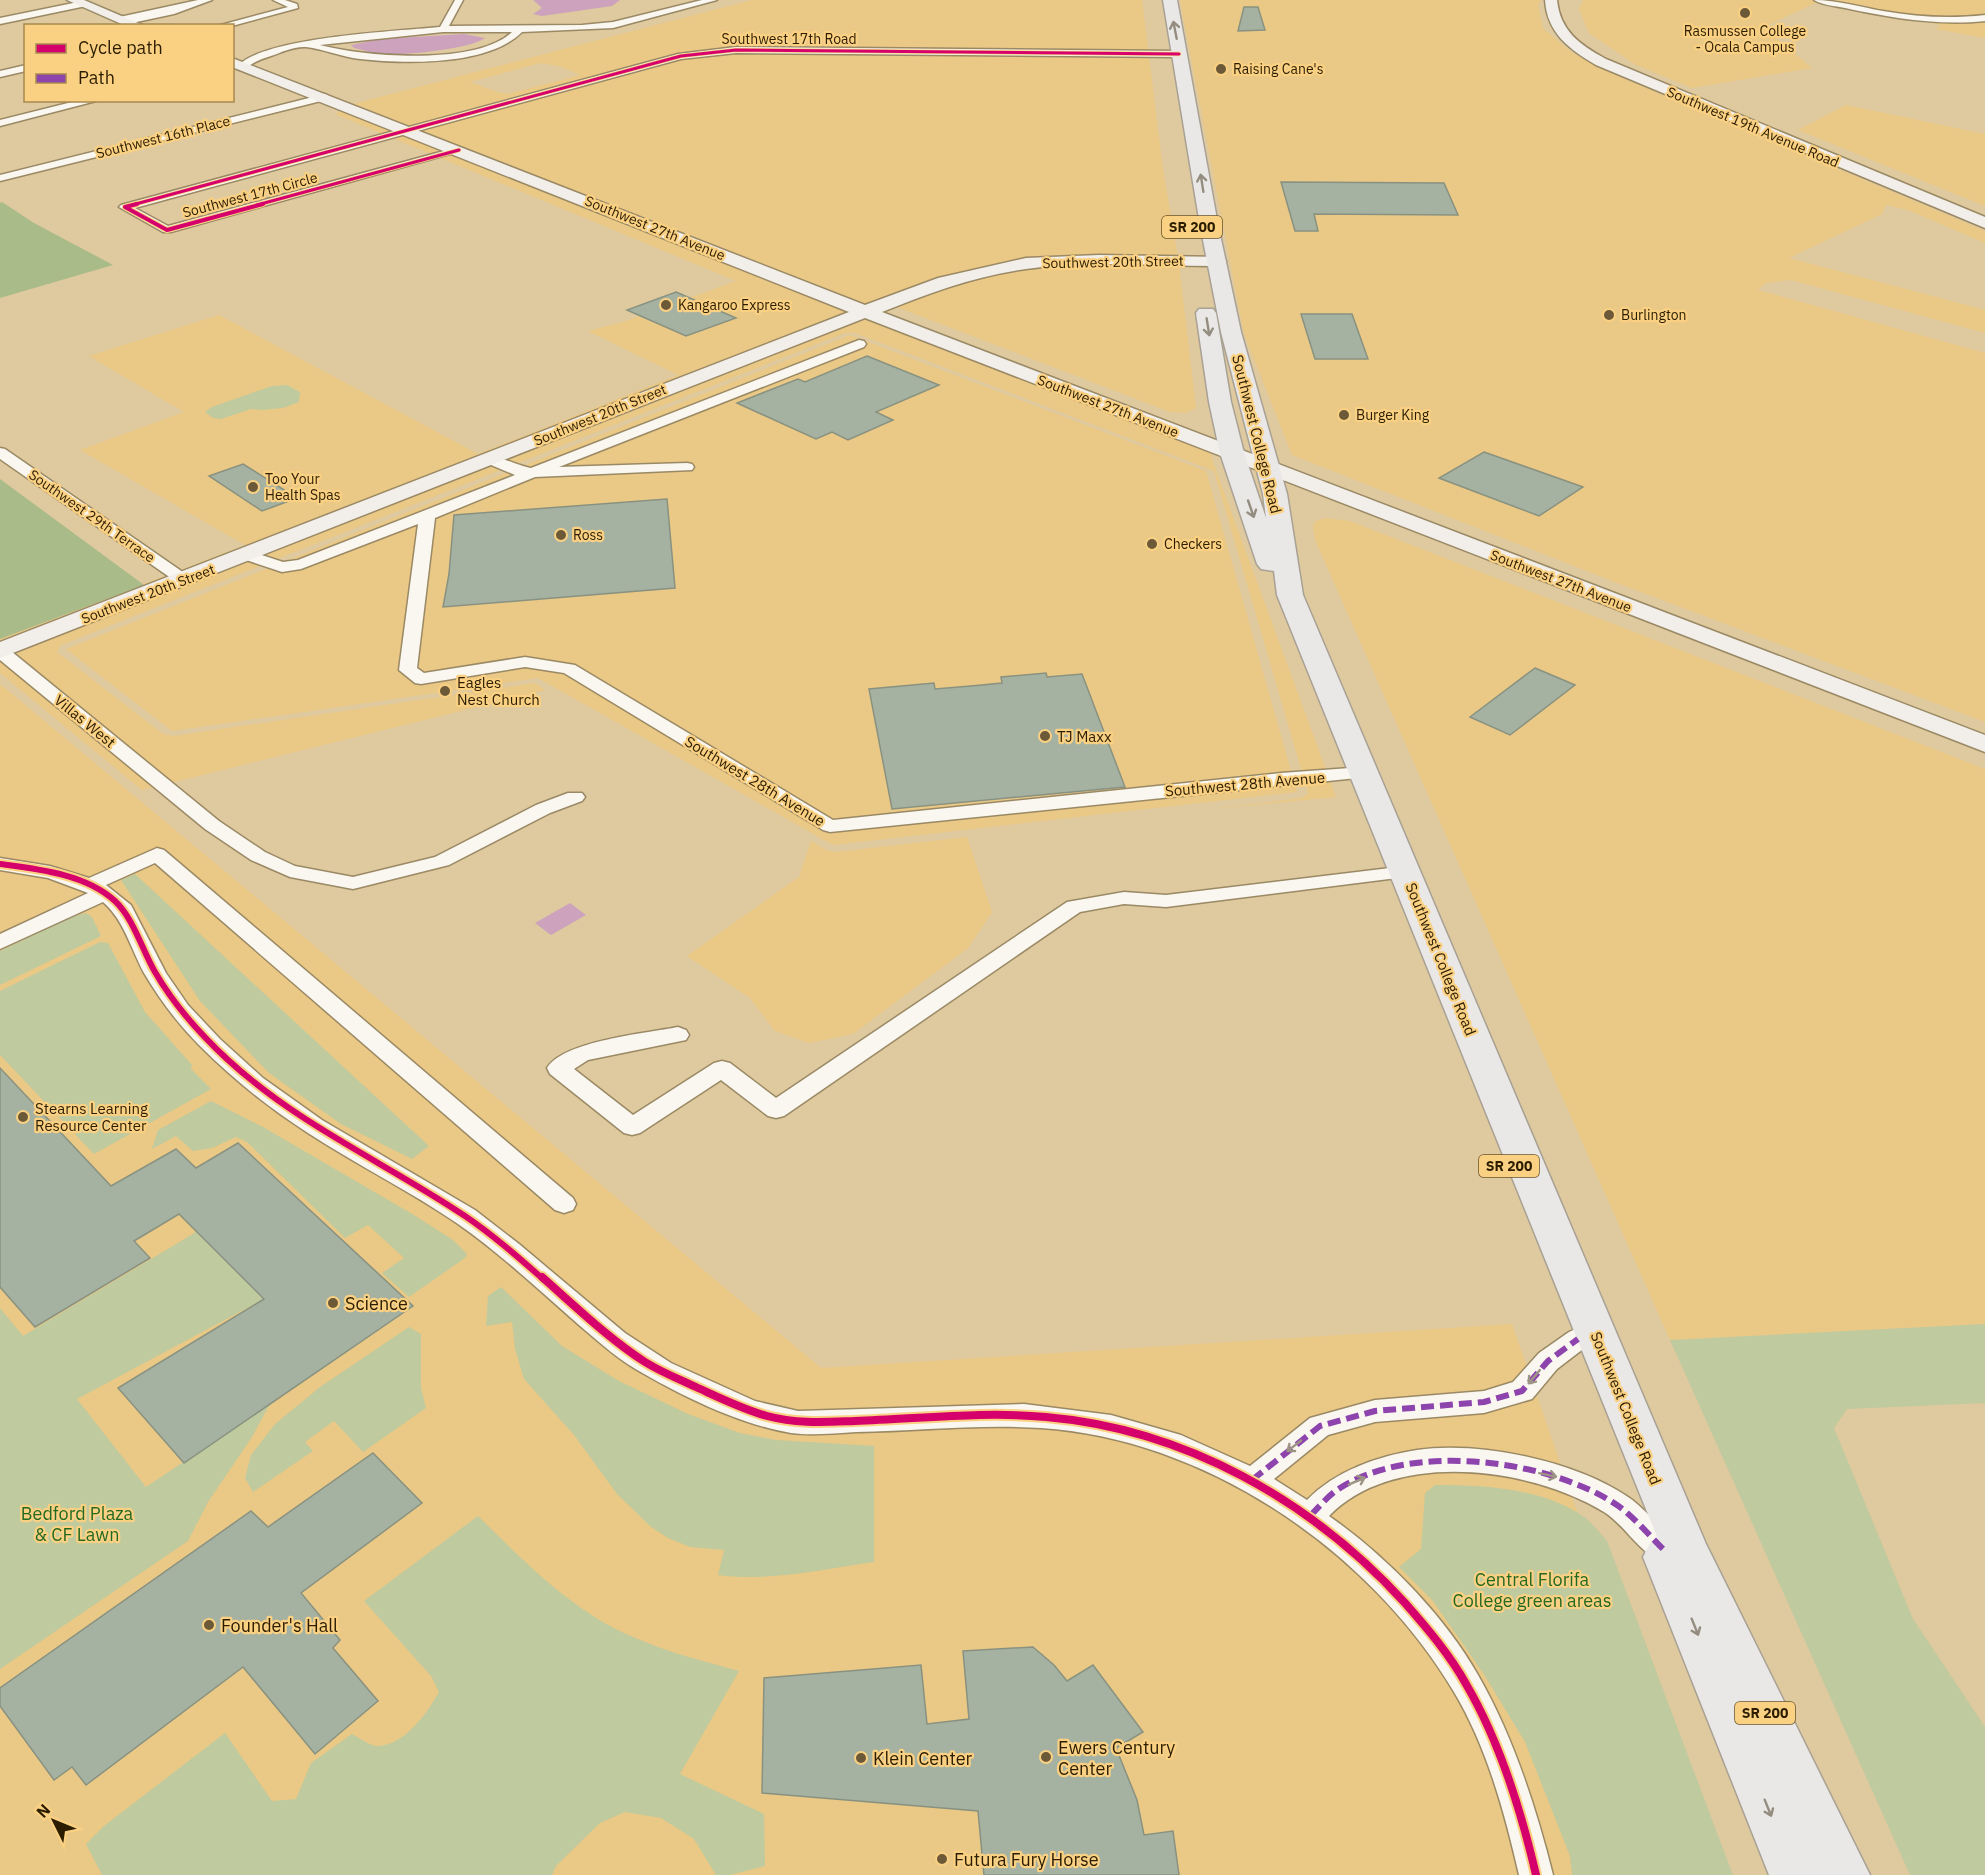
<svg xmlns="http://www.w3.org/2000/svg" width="1985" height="1875" viewBox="0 0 1985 1875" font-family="'IBM Plex Sans',sans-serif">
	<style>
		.built { fill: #eac885; fill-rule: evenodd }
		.green { fill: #bfca9f }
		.forest { fill: #a9bb89 }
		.water { fill: #cca2bd }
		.building { fill: #a5b2a1; stroke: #899280; stroke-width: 1.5 }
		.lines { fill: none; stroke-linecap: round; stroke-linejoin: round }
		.street-casing { stroke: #9a8965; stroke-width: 3 }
		.secondary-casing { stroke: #9a8965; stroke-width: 3 }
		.primary-casing { stroke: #a8a194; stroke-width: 3 }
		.street { fill: #faf7f0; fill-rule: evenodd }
		.secondary { fill: #f2efeb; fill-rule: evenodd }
		.primary { fill: #e9e8e7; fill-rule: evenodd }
		.quiet { stroke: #8e44ad; stroke-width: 6; stroke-dasharray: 13 6; stroke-linecap: butt }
		.cycleway-far3-casing { stroke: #fad183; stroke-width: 4.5 }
		.cycleway-far2-casing { stroke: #fad183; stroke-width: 6 }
		.cycleway-far1-casing { stroke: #fad183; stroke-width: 10 }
		.cycleway-casing { stroke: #fad183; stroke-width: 12 }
		.cycleway-far3 { stroke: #d6006c; stroke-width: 3 }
		.cycleway-far2 { stroke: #d6006c; stroke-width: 4 }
		.cycleway-far1 { stroke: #d6006c; stroke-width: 6 }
		.cycleway { stroke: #d6006c; stroke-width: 8 }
		.oneway { stroke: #948d7f }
		.oneway2 { stroke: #9d9584 }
		.poi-dot { fill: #6b5937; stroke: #fad183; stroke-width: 2 }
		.labels { text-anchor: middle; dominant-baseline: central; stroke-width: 4.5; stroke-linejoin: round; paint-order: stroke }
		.far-poi-label { font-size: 14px; fill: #2c1d00; stroke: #fad183; text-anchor: start }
		.far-street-label { font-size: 14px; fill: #2c1d00; stroke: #fad183 }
		.shield { fill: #fad183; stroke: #6a5327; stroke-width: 1.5 }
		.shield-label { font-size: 14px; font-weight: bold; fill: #2c1d00 }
		.street-label { font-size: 15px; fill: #2c1d00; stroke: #fad183 }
		.poi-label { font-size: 15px; fill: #2c1d00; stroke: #fad183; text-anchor: start }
		.near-poi-label { font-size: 18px; fill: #2c1d00; stroke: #fad183; text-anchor: start }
		.near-park-label { font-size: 18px; fill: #246921; stroke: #fad183 }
	</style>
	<rect width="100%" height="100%" fill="#dfc99e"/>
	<!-- built -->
	<path class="built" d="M752,0H1142L1163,169L1178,258L1011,263L963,272L865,306L353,104ZM540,63L559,66L580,75L508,94L497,92L470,82Z
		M1180,0H1541L1538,5L1543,28L1571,52L1604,70L1985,231V243L1908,210L1886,205L1882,214L1789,258L1985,310V333L1791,280L1766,283L1758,290L1985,353V722L1617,583L1292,455L1244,334Z
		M1583,0H1985V38L1936,29L1941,25L1820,1L1763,27L1812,68L1692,88L1636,65L1589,33L1579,9Z
		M1846,105L1985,134V206L1798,130Z
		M346,108L854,310L0,645V639L245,545L80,450L184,412L89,356L219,315L478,454L678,375L588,331L623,322L736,281L335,114Z
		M1061,264H1179L1196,408L1185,413L1170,412L894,306L974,277Z
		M866,315L1211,451L1213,462L1336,797L1211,809L1302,798L1308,793L1214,471L855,333H845L61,645L57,652L163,734L173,736L535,683L545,690L142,790L0,673V657Z
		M850,335L1206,471L1297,792L833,845L538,678L172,731L66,649Z
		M1325,518L1350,521L1985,769V1324L1670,1340L1315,540L1313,526L1316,521Z
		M0,684L821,1368L1512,1324L1703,1875H0Z
		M967,837L992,912L968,948L853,1034L809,1043L775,1031L750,998L687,956L799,877L811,841L826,850L836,852Z"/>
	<!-- green -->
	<path class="green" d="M287,385L300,392L299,402L283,408L262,410L251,409L221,419L213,418L205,412L212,407L272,386Z
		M135,874L429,1146L412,1159L341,1124L269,1073L200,1001L121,880Z
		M86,913L92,917L101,936L0,985V951L71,917Z
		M100,942L108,943L145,1012L192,1065L191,1069L211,1089L94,1154L0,1055V991Z
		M211,1101L263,1127L414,1215L453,1240L467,1254L465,1258L409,1297L382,1273L404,1258L368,1225L345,1238L247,1142L236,1137L212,1148L193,1151L176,1136L152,1149L158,1130Z
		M196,1232L264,1299L77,1399L146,1487L270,1404L252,1437L208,1502L188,1541L0,1669V1308L23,1336Z
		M501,1287L562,1346L619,1381L688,1414L740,1433L776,1440L874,1446V1562C823,1569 769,1582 718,1575L724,1550L690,1547L668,1538L651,1527L617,1494L574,1435L524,1379L515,1349L512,1322L486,1326L488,1296Z
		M1985,1324V1403L1847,1409L1834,1428L1913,1619L1985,1727V1875H1910L1670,1340Z
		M409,1327L421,1334V1388L426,1408L363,1452L334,1421L305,1442L313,1451L253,1492L245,1478L251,1455L275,1424L320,1387Z
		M1435,1485C1484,1485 1543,1488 1584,1517C1593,1524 1600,1533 1607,1541L1733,1875H1572L1570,1856L1525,1742L1483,1673L1433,1601L1399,1567L1421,1549L1425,1493Z
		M478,1516C525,1562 572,1611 633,1637C667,1652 703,1661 739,1671L680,1774L764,1814L765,1866L730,1875H716L694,1839L661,1818L625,1812L600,1823L556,1866L552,1875H102L86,1844L104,1826L225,1733L272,1801L296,1799L311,1763L352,1734C360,1738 370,1746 378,1746C405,1745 427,1713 439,1692L431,1676L364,1601Z"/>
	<!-- forest -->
	<path class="forest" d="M2,202L34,223L113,265L0,298V203Z
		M0,479L144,585L0,639Z"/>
	<!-- water -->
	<path class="water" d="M533,0H620L612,6L542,16L533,14L542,8Z
		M464,34L485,38C468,50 398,56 377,54C370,53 362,49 354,48L351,45L381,39Z
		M570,903L586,915L551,935L535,923Z"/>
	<!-- building -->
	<path class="building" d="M1244,7H1258L1265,30L1238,31Z
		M1281,182L1444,183L1458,215L1314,214L1318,231H1295Z
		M676,292L736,318L686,336L627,310Z
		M1301,314H1352L1368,359H1315Z
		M867,356L939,385L876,412L893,420L848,440L832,432L816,439L737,403L798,379L805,382Z
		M1484,452L1583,487L1539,516L1439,478Z
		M243,464L297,498L262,511L209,476Z
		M667,499L675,588L443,607L449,574L454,515Z
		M1535,668L1575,685L1510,735L1470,717Z
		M1046,673L1047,677L1082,674L1125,787L892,809L869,689L934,683L935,689L971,686L1002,683L1001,677Z
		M0,1068L111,1186L176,1149L196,1168L238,1143L413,1306L184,1463L118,1388L264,1299L179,1214L134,1241L150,1258L35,1327L0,1287Z
		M373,1453L422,1503L301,1593L340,1640L333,1648L378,1701L315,1754L243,1667L86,1785L72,1767L54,1780L0,1706V1688L251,1511L268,1527Z
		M1033,1647L1054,1665L1067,1681L1093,1665L1143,1732L1116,1748L1137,1800L1144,1835L1173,1831L1179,1875H984L978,1811L762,1793L764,1678L921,1665L927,1724L969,1719L963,1651Z"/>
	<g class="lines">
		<!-- street casing -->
		<g class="street-casing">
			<path id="street" d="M198,0H212L174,14L127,24L123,20L115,18Z
				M273,0H285L297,4L298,8L232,26H217L288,7Z
				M455,0H463L449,26L582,25L613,22L702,0H717L613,28L522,32C488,66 405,64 360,59C341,57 324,49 306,47C294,46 282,52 271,56C261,59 254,62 246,68L238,66C264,37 398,31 440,27ZM443,32H512C477,66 365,57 320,45Z
				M1814,0C1837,0 1860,7 1883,11C1917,17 1950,19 1985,15V21C1937,26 1892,18 1845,8C1835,6 1822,5 1814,0Z
				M83,1L87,4L86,6L0,24V18Z
				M736,47L1179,51L1184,54L1179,57L736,53L681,59L135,208L168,226L455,148L459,147L464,150L171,232H163L119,207L121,205L678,54Z
				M26,65V71L0,77V71Z
				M325,94L330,97L329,99L0,181V175Z
				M80,100H100L0,126V120Z
				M859,340L864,341L866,344L864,347L559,467L687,463L692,464L694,467L692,470L535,477L435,518L417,668L424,673L525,657L575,665L833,820L1281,773L1350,768L1357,770L1359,774L1357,778L830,832L823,830L564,673L525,667L421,684L415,683L399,670L418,524L301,569L282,572L240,558L238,555L246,550L283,562L298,560L515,475L484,462L482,459L484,456C494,453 517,466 531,468Z
				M0,448L5,449L190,577L192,580L190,583H178L0,459Z
				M0,646L6,647L219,821L265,852L295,866L353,877L435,857L536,805L568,793H582L585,797L582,801L550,813L449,865L353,889L290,877L251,860L205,829L0,660Z
				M157,848L164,850L573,1198L576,1204L573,1210L564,1213L555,1210L155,863L106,885L131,905L166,973L188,1005L220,1039L263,1078L322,1120L475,1210L519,1244L625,1333L671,1363L755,1401L798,1411L1024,1404L1111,1415L1181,1435L1250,1466L1310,1418L1375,1400L1484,1391L1513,1382L1539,1353L1569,1332L1578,1328L1587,1332L1591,1339L1587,1346L1557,1369L1532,1399L1484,1413L1375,1422L1328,1435L1274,1479L1307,1500C1335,1471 1378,1456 1417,1450C1481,1441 1575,1461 1628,1497C1639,1504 1648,1515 1658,1524C1666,1532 1673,1539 1678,1549L1673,1558L1663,1562C1639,1553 1626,1526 1604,1512C1531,1467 1394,1449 1329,1516C1385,1555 1444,1615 1478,1675C1513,1736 1536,1807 1553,1875H1519C1505,1814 1487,1747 1454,1692C1370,1551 1207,1439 1041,1428C979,1424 918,1431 856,1432C835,1433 813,1436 791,1433C743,1425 688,1399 646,1375C621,1362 600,1343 579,1325C540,1291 501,1254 458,1224C410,1191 357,1165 308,1133C269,1108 233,1079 200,1046C178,1024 160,1000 144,973C131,949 124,920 103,902L0,949V934L88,893L48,878L0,870V858L50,866L89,878Z
				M1390,868L1397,870L1400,874L1397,878L1166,907L1124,904L1080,912L784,1116L776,1118L768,1116L721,1080L640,1133L632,1135L624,1133L550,1074L547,1068C563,1041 647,1033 678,1027L686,1030L689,1035L686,1040L588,1060L574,1069L633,1115L714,1063L722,1061L730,1063L776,1098L1067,902L1124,892L1166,895Z"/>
		</g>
		<!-- secondary casing -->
		<g class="secondary-casing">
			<path id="secondary" d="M67,0H84L145,26H126Z
				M1545,0H1557C1560,31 1580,45 1606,59L1985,217V228L1596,65C1569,49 1547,33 1545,0Z
				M232,58L865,305L938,278L1026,258L1099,255L1223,257L1226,261L1223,265L1217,266C1154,266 1088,260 1026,269C975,276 929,293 882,312L1985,735V752L865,318L0,658V642L849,312L232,67Z"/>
		</g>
		<!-- primary casing -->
		<g class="primary-casing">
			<path id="primary" d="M1163,0H1177L1218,225L1241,332L1287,494L1303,595L1706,1544L1870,1875H1769L1643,1557L1650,1543L1658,1539L1277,595L1274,571L1261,569L1257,564L1220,453L1209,402L1196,313L1199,309H1213L1216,313L1231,402L1244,453L1266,518L1263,494L1221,332L1200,225Z"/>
		</g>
		<!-- street -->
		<use href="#street" class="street"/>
		<!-- secondary -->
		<use href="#secondary" class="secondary"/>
		<!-- primary -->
		<use href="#primary" class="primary"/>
		<!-- quiet -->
		<path class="quiet" d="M1252,1480L1320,1426L1375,1411L1484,1402L1522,1391L1548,1361L1578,1339
			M1311,1515C1319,1507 1327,1497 1337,1490C1409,1441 1548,1459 1617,1505C1634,1517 1648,1534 1663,1549"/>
		<!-- cycleway-far3 casing -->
		<g class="cycleway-far3-casing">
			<path id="cycleway-far3" d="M132,205L681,56L736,50L1179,54
				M257,205L459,150"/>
		</g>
		<!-- cycleway-far2 casing -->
		<g class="cycleway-far2-casing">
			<path id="cycleway-far2" d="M137,204L125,207L167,230L263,204"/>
		</g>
		<!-- cycleway-far1 casing -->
		<g class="cycleway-far1-casing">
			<path id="cycleway-far1" d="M0,864C38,869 86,874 115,901C134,919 142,950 155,972C174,1005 199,1033 227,1059C298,1125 386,1163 465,1216C493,1235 518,1257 543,1279"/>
		</g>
		<!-- cycleway casing -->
		<g class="cycleway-casing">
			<path id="cycleway" d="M542,1277C575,1306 608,1338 645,1362C661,1372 679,1379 696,1387C720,1398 742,1409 767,1416C797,1424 825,1422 855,1421C919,1419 983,1411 1046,1417C1185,1429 1312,1501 1405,1603C1427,1628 1450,1655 1466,1684C1500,1742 1521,1810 1536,1875"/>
		</g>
		<!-- cycleway-far3 -->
		<use href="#cycleway-far3" class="cycleway-far3"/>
		<!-- cycleway-far2 -->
		<use href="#cycleway-far2" class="cycleway-far2"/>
		<!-- cycleway-far1 -->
		<use href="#cycleway-far1" class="cycleway-far1"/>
		<!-- cycleway -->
		<use href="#cycleway" class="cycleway"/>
	</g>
	<!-- one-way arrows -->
	<defs><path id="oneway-shaft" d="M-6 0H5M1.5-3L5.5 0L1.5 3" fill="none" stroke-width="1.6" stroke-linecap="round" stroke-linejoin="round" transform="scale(1.5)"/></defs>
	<g class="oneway">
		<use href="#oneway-shaft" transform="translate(1175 30) rotate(-101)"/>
		<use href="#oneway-shaft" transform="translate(1202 183) rotate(-99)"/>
		<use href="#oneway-shaft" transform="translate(1208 327) rotate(81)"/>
		<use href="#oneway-shaft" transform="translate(1251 509) rotate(71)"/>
		<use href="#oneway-shaft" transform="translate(1695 1627) rotate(68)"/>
		<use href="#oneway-shaft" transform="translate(1768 1808) rotate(68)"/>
	</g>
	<g class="oneway2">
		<use href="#oneway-shaft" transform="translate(1534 1377) rotate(130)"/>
		<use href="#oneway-shaft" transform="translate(1294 1446) rotate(142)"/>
		<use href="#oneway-shaft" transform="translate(1548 1475) rotate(12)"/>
		<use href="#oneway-shaft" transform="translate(1357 1481) rotate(-24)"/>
	</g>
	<!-- markers -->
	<g class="poi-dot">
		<circle cx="1745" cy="13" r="6"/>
		<circle cx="1221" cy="69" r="6"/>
		<circle cx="666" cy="305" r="6"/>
		<circle cx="1609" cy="315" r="6"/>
		<circle cx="1344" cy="415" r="6"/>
		<circle cx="253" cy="487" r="6"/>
		<circle cx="561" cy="535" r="6"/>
		<circle cx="1152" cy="544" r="6"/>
		<circle cx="445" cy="691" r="6"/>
		<circle cx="1045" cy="736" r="6"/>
		<circle cx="23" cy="1117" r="6"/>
		<circle cx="333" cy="1303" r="6"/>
		<circle cx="209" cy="1625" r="6"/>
		<circle cx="1046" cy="1757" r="6"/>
		<circle cx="861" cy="1758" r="6"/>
		<circle cx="942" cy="1859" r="6"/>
	</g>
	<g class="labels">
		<!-- far-poi labels -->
		<g class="far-poi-label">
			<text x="1745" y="31" text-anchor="middle">Rasmussen College<tspan x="1745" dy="16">- Ocala Campus</tspan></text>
			<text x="1233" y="69">Raising Cane's</text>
			<text x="678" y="305">Kangaroo Express</text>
			<text x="1621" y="315">Burlington</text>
			<text x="1356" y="415">Burger King</text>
			<text x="265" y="479">Too Your<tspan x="265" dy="16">Health Spas</tspan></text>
			<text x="573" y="535">Ross</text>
			<text x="1164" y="544">Checkers</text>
		</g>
		<!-- far-street labels -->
		<g class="far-street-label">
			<text x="789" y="39">Southwest 17th Road</text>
			<text transform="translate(1753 127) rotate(23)">Southwest 19th Avenue Road</text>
			<text transform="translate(163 137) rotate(-14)">Southwest 16th Place</text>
			<text transform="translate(250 195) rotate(-15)">Southwest 17th Circle</text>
			<text transform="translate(655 228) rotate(22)">Southwest 27th Avenue</text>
			<text transform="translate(1113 262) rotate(-1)">Southwest 20th Street</text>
			<text transform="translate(1108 406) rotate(21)">Southwest 27th Avenue</text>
			<text transform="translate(600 415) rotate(-22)">Southwest 20th Street</text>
			<text transform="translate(92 516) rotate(35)">Southwest 29th Terrace</text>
			<text transform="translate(1561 581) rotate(21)">Southwest 27th Avenue</text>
			<text transform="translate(148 594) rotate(-21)">Southwest 20th Street</text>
		</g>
		<!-- shield labels -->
		<g class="shield">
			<rect x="1162" y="216" width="60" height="22" rx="4.5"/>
			<rect x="1479" y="1155" width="60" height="22" rx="4.5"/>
			<rect x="1735" y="1702" width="60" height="22" rx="4.5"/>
		</g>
		<g class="shield-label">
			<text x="1192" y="227">SR 200</text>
			<text x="1509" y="1166">SR 200</text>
			<text x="1765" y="1713">SR 200</text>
		</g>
		<!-- street labels -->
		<g class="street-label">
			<text transform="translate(1257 434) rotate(76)">Southwest College Road</text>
			<text transform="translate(85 721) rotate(39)">Villas West</text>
			<text transform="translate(755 781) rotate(31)">Southwest 28th Avenue</text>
			<text transform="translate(1245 784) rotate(-5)">Southwest 28th Avenue</text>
			<text transform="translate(1441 959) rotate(68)">Southwest College Road</text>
			<text transform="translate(1626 1408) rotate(68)">Southwest College Road</text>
		</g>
		<!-- poi labels -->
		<g class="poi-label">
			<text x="457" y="682">Eagles<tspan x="457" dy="17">Nest Church</tspan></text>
			<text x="1057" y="736">TJ Maxx</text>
			<text x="35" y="1108">Stearns Learning<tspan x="35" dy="17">Resource Center</tspan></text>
		</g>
		<!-- near-poi labels -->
		<g class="near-poi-label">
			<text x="345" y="1303">Science</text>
			<text x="221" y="1625">Founder's Hall</text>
			<text x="1058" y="1747">Ewers Century<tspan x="1058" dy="21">Center</tspan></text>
			<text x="873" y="1758">Klein Center</text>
			<text x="954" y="1859">Futura Fury Horse</text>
		</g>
		<!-- near-park labels -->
		<g class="near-park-label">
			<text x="77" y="1513">Bedford Plaza<tspan x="77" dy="21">&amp; CF Lawn</tspan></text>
			<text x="1532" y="1579">Central Florifa<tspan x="1532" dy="21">College green areas</tspan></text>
		</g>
	</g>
	<!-- legend -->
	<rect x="24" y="24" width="210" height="78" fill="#fad183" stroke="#a8894f" stroke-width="1.5"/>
	<rect x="36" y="44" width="30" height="9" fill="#d6006c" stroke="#a8894f" stroke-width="1.5"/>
	<text x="78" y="54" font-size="18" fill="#2c1d00">Cycle path</text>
	<rect x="36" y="74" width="30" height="9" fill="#8e44ad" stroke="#a8894f" stroke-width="1.5"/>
	<text x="78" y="84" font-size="18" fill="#2c1d00">Path</text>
	<!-- north arrow -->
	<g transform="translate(54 1821) rotate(313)" stroke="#fad183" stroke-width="4.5" paint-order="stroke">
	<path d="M0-4.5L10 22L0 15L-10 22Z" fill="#2c1d00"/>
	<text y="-9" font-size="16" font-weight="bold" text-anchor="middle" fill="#2c1d00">N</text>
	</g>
</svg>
